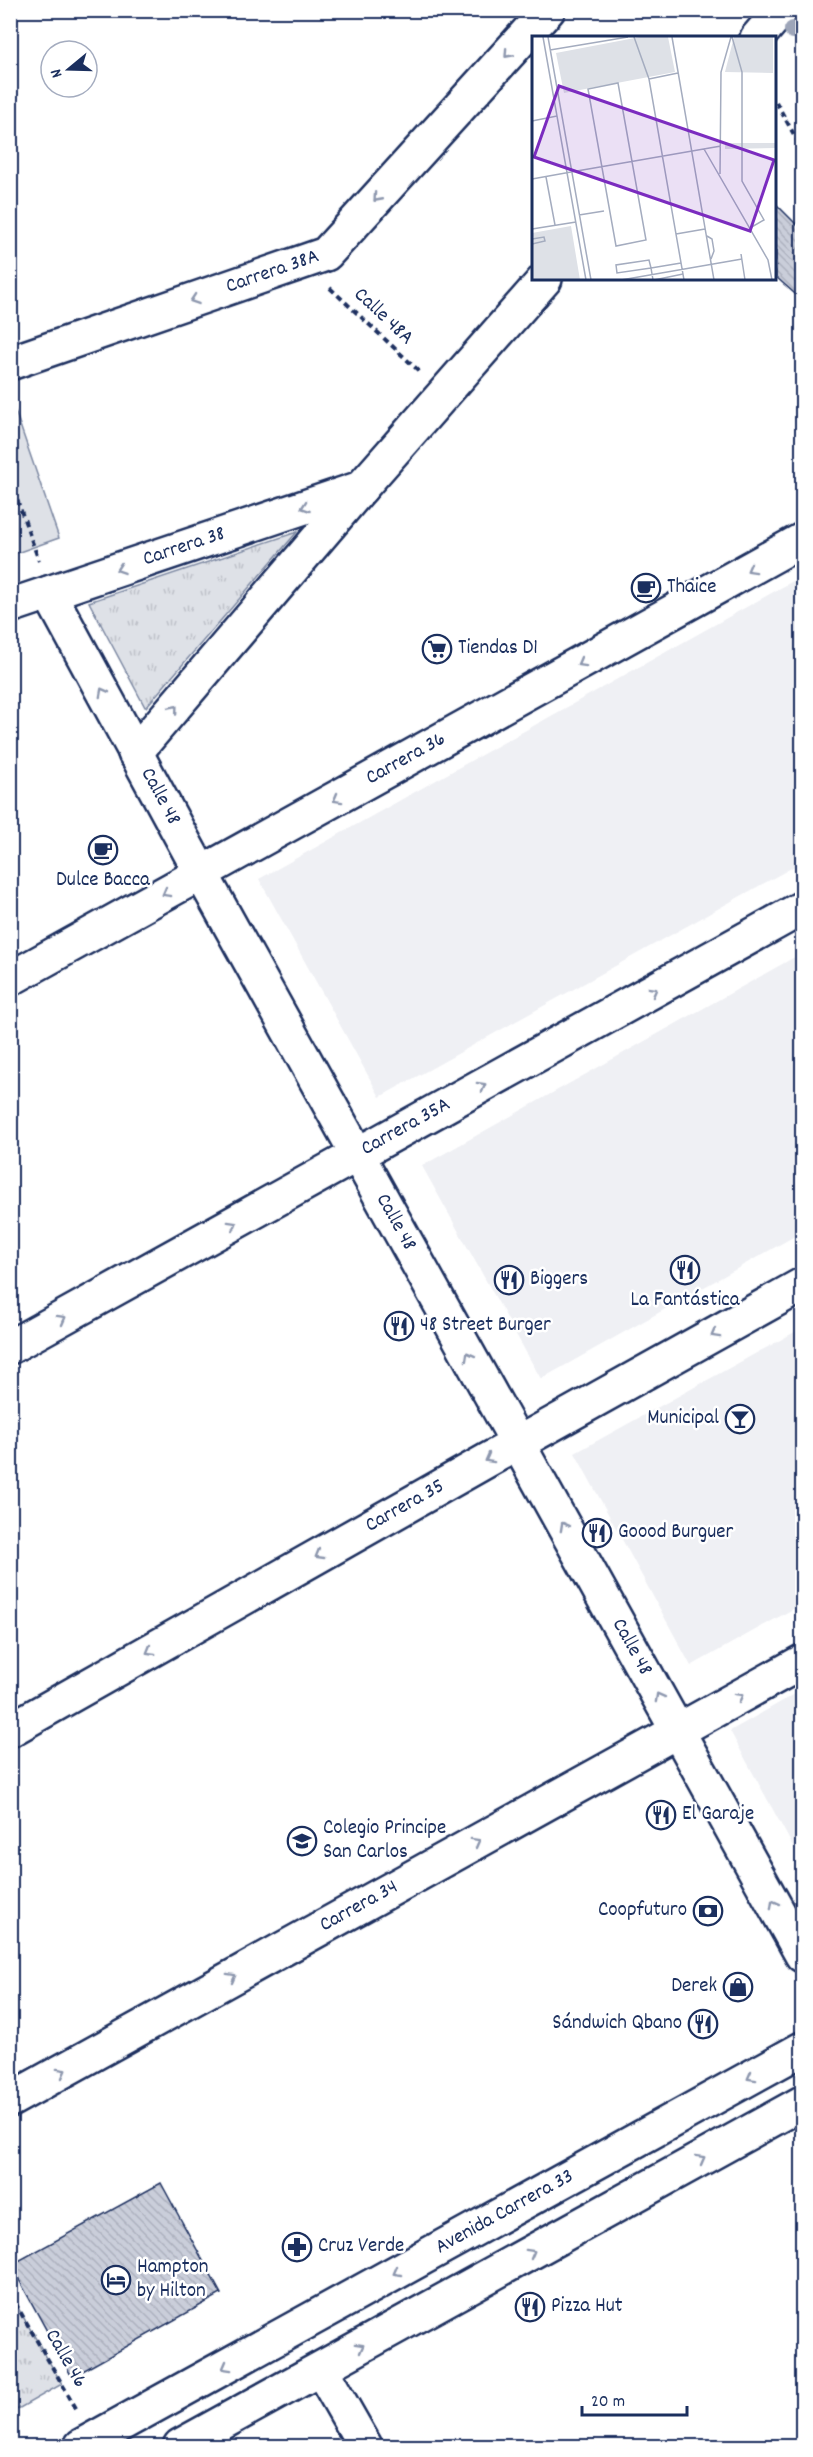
<svg xmlns="http://www.w3.org/2000/svg" width="813" height="2457" viewBox="0 0 813 2457" font-family="Dekko,sans-serif">
	<style>
		.built { fill: #eff0f4 }
		.grass { fill: #dee1e7; stroke: #7c88a2; stroke-width: 1.5 }
		.park { fill: url(#park-tufts); stroke: #7c88a2; stroke-width: 1.5 }
		.building { fill: url(#building-back-hatch); stroke: #1b2f5e; stroke-width: 1.5 }
		.lines { fill: none; stroke-linecap: round; stroke-linejoin: round }
		.minor-casing { stroke: #1b2f5e; stroke-width: 38 }
		.tertiary-casing { stroke: #1b2f5e; stroke-width: 38 }
		.primary-casing { stroke: #1b2f5e; stroke-width: 38 }
		.path { stroke: #1b2f5e; stroke-width: 4; stroke-dasharray: 6 4.5; stroke-linecap: butt }
		.minor { stroke: #fff; stroke-width: 33 }
		.tertiary { stroke: #fff; stroke-width: 33 }
		.primary { stroke: #fff; stroke-width: 33 }
		.tree { fill: #9da5b9 }
		.oneway { stroke: #8d97ae }
		.labels { text-anchor: middle; dominant-baseline: central; stroke-width: 5; stroke-linejoin: round; paint-order: stroke }
		.street-label { font-size: 21px; fill: #1b2f5e; stroke: #fff }
		.poi-label { font-size: 21px; fill: #1b2f5e; stroke: #fff; text-anchor: start }
		.inset-road { fill: none; stroke: #a4acbf; stroke-width: 1.5 }
		.view { fill: #7b2cbf; fill-opacity: 0.15; stroke: #7b2cbf; stroke-width: 3 }
		.inset-edge { fill: none; stroke: #1b2f5e; stroke-width: 3 }
	</style>
	<defs>
		<pattern id="park-tufts" width="24" height="20" patternUnits="userSpaceOnUse" patternTransform="scale(1.5)"><rect width="24" height="20" fill="#dee1e7"/><path d="M3 7l-1-3M5 7V3M7 7l1-3M15 17l-1-3M17 17v-4M19 17l1-3" fill="none" stroke="#bec1c9"/></pattern>
		<pattern id="building-back-hatch" width="6" height="6" patternUnits="userSpaceOnUse" patternTransform="scale(1.5)"><rect width="6" height="6" fill="#caceda"/><path d="M-1 5l2 2M0 0l6 6M5-1l2 2" fill="none" stroke="#adb1be"/></pattern>
	</defs>
	<rect width="100%" height="100%" fill="#fff"/>
	<filter id="ink" filterUnits="userSpaceOnUse"><feTurbulence type="fractalNoise" baseFrequency=".0167" numOctaves="2"/><feDisplacementMap in="SourceGraphic" scale="12" xChannelSelector="R" yChannelSelector="G"/><feConvolveMatrix kernelMatrix="1 2 1 2 8 2 1 2 1" color-interpolation-filters="sRGB"/></filter>
	<g filter="url(#ink)">
		<!-- built -->
		<path class="built" d="M802,576V862L380,1097L259,879Z
			M802,953V1232L541,1379L422,1166Z
			M802,1328V1604L691,1666L575,1453Z
			M802,1690V1863L730,1731Z"/>
		<!-- grass -->
		<path class="grass" d="M11,399L59,538L11,555H10Z"/>
		<!-- park -->
		<path class="park" d="M297,532L146,707H145L89,602Z
			M10,2294L62,2384L11,2413H10Z"/>
		<!-- building -->
		<path class="building" d="M776,204L802,230V300L776,277Z
			M161,2183L221,2294L72,2377L11,2265Z"/>
		<g class="lines">
			<!-- minor casing -->
			<g class="minor-casing">
				<g id="minor">
					<path d="M757,38L781,10"/>
					<path id="s1" d="M10,363L326,254L548,10"/>
					<path id="s2" d="M49,593L201,873"/>
					<path id="s3" d="M10,606L361,488"/>
					<path d="M135,753L361,488L545,279"/>
					<path id="s4" d="M10,1730L486,1461L802,1285"/>
					<path id="s5" d="M10,2100L802,1662"/>
					<path d="M321,2369L365,2446"/>
				</g>
			</g>
			<!-- tertiary casing -->
			<g class="tertiary-casing">
				<g id="tertiary">
					<path id="s6" d="M201,873L802,1955"/>
					<path id="s7" d="M10,979L802,540"/>
					<path id="s8" d="M10,1347L802,908"/>
				</g>
			</g>
			<!-- primary casing -->
			<g class="primary-casing">
				<g id="primary">
					<path id="s9" d="M81,2446L802,2049"/>
					<path d="M180,2446L802,2103"/>
				</g>
			</g>
			<!-- path -->
			<path class="path" d="M776,102L802,149
				M330,288L419,371
				M10,480L39,561
				M10,2294L77,2410"/>
			<!-- minor -->
			<use href="#minor" class="minor"/>
			<!-- tertiary -->
			<use href="#tertiary" class="tertiary"/>
			<!-- primary -->
			<use href="#primary" class="primary"/>
		</g>
		<!-- trees -->
		<circle class="tree" cx="793" cy="30" r="9"/>
		<!-- one-way arrows -->
		<defs><path id="oneway-chevron" d="M-2-3.5L2.5 0L-2 3.5" fill="none" stroke-width="1.6" stroke-linecap="round" stroke-linejoin="round" transform="scale(1.5)"/></defs>
		<g class="oneway">
			<use href="#oneway-chevron" transform="translate(508 54) rotate(132)"/>
			<use href="#oneway-chevron" transform="translate(377 198) rotate(132)"/>
			<use href="#oneway-chevron" transform="translate(194 300) rotate(161)"/>
			<use href="#oneway-chevron" transform="translate(305 507) rotate(161)"/>
			<use href="#oneway-chevron" transform="translate(120 569) rotate(161)"/>
			<use href="#oneway-chevron" transform="translate(751 569) rotate(151)"/>
			<use href="#oneway-chevron" transform="translate(581 663) rotate(151)"/>
			<use href="#oneway-chevron" transform="translate(103 692) rotate(-118)"/>
			<use href="#oneway-chevron" transform="translate(174 709) rotate(-50)"/>
			<use href="#oneway-chevron" transform="translate(337 799) rotate(151)"/>
			<use href="#oneway-chevron" transform="translate(166 893) rotate(151)"/>
			<use href="#oneway-chevron" transform="translate(653 991) rotate(-29)"/>
			<use href="#oneway-chevron" transform="translate(482 1086) rotate(-29)"/>
			<use href="#oneway-chevron" transform="translate(233 1225) rotate(-29)"/>
			<use href="#oneway-chevron" transform="translate(62 1319) rotate(-29)"/>
			<use href="#oneway-chevron" transform="translate(715 1334) rotate(151)"/>
			<use href="#oneway-chevron" transform="translate(469 1356) rotate(-119)"/>
			<use href="#oneway-chevron" transform="translate(489 1459) rotate(151)"/>
			<use href="#oneway-chevron" transform="translate(564 1526) rotate(-119)"/>
			<use href="#oneway-chevron" transform="translate(319 1555) rotate(150)"/>
			<use href="#oneway-chevron" transform="translate(150 1651) rotate(150)"/>
			<use href="#oneway-chevron" transform="translate(659 1697) rotate(-119)"/>
			<use href="#oneway-chevron" transform="translate(739 1697) rotate(-29)"/>
			<use href="#oneway-chevron" transform="translate(476 1842) rotate(-29)"/>
			<use href="#oneway-chevron" transform="translate(774 1904) rotate(-119)"/>
			<use href="#oneway-chevron" transform="translate(232 1977) rotate(-29)"/>
			<use href="#oneway-chevron" transform="translate(62 2072) rotate(-29)"/>
			<use href="#oneway-chevron" transform="translate(751 2077) rotate(151)"/>
			<use href="#oneway-chevron" transform="translate(701 2159) rotate(-29)"/>
			<use href="#oneway-chevron" transform="translate(531 2253) rotate(-29)"/>
			<use href="#oneway-chevron" transform="translate(397 2272) rotate(151)"/>
			<use href="#oneway-chevron" transform="translate(360 2347) rotate(-29)"/>
			<use href="#oneway-chevron" transform="translate(226 2367) rotate(151)"/>
		</g>
	</g>
	<!-- icons -->
	<defs>
		<g id="cafe-ring" transform="scale(1.5)"><circle r="9.5" fill="#fff" stroke="#1b2f5e" stroke-width="1.5"/><path d="M-5.5-4.5H6V0H3Q3 3.5 0 3.5H-2.5Q-5.5 3.5-5.5 0ZM3-3.2v2h1.7v-2ZM-6 4.5H4V6H-6Z" fill="#1b2f5e"/></g>
		<g id="supermarket-ring" transform="scale(1.5)"><circle r="9.5" fill="#fff" stroke="#1b2f5e" stroke-width="1.5"/><path d="M-6-5.5h2.5l.6 2H6L4.5 2H-2.5L-4.4-4H-6ZM-1.5 3.2a1.3 1.3 0 1 0 .1 0ZM3 3.2a1.3 1.3 0 1 0 .1 0Z" fill="#1b2f5e"/></g>
		<g id="restaurant-ring" transform="scale(1.5)"><circle r="9.5" fill="#fff" stroke="#1b2f5e" stroke-width="1.5"/><path d="M-5-6h1v4h1v-4h1v4h1v-4h1v5L-1.5 .5V6h-2V.5L-5-1ZM5-6V6H3V1.5H1.5Q1.5-4 5-6Z" fill="#1b2f5e"/></g>
		<g id="bar-ring" transform="scale(1.5)"><circle r="9.5" fill="#fff" stroke="#1b2f5e" stroke-width="1.5"/><path d="M-6-5H6L.8 .8V4.5H3.5V6h-7V4.5H-.8V.8Z" fill="#1b2f5e"/></g>
		<g id="school-ring" transform="scale(1.5)"><circle r="9.5" fill="#fff" stroke="#1b2f5e" stroke-width="1.5"/><path d="M0-5L7-2L0 1L-7-2ZM-4 1L0 2.5L4 1V4Q0 6-4 4Z" fill="#1b2f5e"/></g>
		<g id="bank-ring" transform="scale(1.5)"><circle r="9.5" fill="#fff" stroke="#1b2f5e" stroke-width="1.5"/><path d="M-6-4H6V4H-6ZM0-2.3a2.3 2.3 0 1 0 0 4.6a2.3 2.3 0 1 0 0-4.6Z" fill="#1b2f5e"/></g>
		<g id="shop-ring" transform="scale(1.5)"><circle r="9.5" fill="#fff" stroke="#1b2f5e" stroke-width="1.5"/><path d="M-5-2.5h2.3a2.7 3.5 0 0 1 5.4 0H5L5.5 6h-11ZM-1.5-2.5h3a1.5 2.3 0 0 0-3 0Z" fill="#1b2f5e"/></g>
		<g id="pharmacy-ring" transform="scale(1.5)"><circle r="9.5" fill="#fff" stroke="#1b2f5e" stroke-width="1.5"/><path d="M-2-6h4v4h4v4h-4v4h-4v-4h-4v-4h4Z" fill="#1b2f5e"/></g>
		<g id="hotel-ring" transform="scale(1.5)"><circle r="9.5" fill="#fff" stroke="#1b2f5e" stroke-width="1.5"/><path d="M-6-4.5h1.5V1H6V5H4.5V3h-9V5H-6ZM-4 0a1.8 1.8 0 1 1 3.6 0ZM.5 0V-2.5h3Q6-2.5 6 0Z" fill="#1b2f5e"/></g>
	</defs>
	<g fill-rule="evenodd">
		<use href="#cafe-ring" x="646" y="588"/>
		<use href="#supermarket-ring" x="437" y="649"/>
		<use href="#cafe-ring" x="103" y="850"/>
		<use href="#restaurant-ring" x="685" y="1270"/>
		<use href="#restaurant-ring" x="509" y="1280"/>
		<use href="#restaurant-ring" x="399" y="1326"/>
		<use href="#bar-ring" x="740" y="1419"/>
		<use href="#restaurant-ring" x="597" y="1533"/>
		<use href="#restaurant-ring" x="661" y="1815"/>
		<use href="#school-ring" x="302" y="1841"/>
		<use href="#bank-ring" x="708" y="1911"/>
		<use href="#shop-ring" x="738" y="1987"/>
		<use href="#restaurant-ring" x="703" y="2024"/>
		<use href="#pharmacy-ring" x="297" y="2247"/>
		<use href="#hotel-ring" x="116" y="2280"/>
		<use href="#restaurant-ring" x="530" y="2307"/>
	</g>
	<g class="labels">
		<!-- street labels -->
		<g class="street-label">
			<text stroke="none"><textPath href="#s1" startOffset="278">Carrera 38A</textPath></text>
			<text transform="translate(383 317) rotate(43)">Calle 48A</text>
			<text stroke="none"><textPath href="#s3" startOffset="184">Carrera 38</textPath></text>
			<text stroke="none"><textPath href="#s7" startOffset="453">Carrera 36</textPath></text>
			<text stroke="none"><textPath href="#s2" startOffset="232">Calle 48</textPath></text>
			<text stroke="none"><textPath href="#s8" startOffset="453">Carrera 35A</textPath></text>
			<text stroke="none"><textPath href="#s6" startOffset="400">Calle 48</textPath></text>
			<text stroke="none"><textPath href="#s4" startOffset="454">Carrera 35</textPath></text>
			<text stroke="none"><textPath href="#s6" startOffset="886">Calle 48</textPath></text>
			<text stroke="none"><textPath href="#s5" startOffset="399">Carrera 34</textPath></text>
			<text stroke="none"><textPath href="#s9" startOffset="484">Avenida Carrera 33</textPath></text>
			<text transform="translate(65 2359) rotate(60)">Calle 46</text>
		</g>
		<!-- poi labels -->
		<g class="poi-label">
			<text x="667" y="588">Thaice</text>
			<text x="458" y="649">Tiendas D1</text>
			<text x="103" y="881" text-anchor="middle">Dulce Bacca</text>
			<text x="530" y="1280">Biggers</text>
			<text x="685" y="1301" text-anchor="middle">La Fantástica</text>
			<text x="420" y="1326">48 Street Burger</text>
			<text x="719" y="1419" text-anchor="end">Municipal</text>
			<text x="618" y="1533">Goood Burguer</text>
			<text x="682" y="1815">El Garaje</text>
			<text x="323" y="1829">Colegio Principe<tspan x="323" dy="24">San Carlos</tspan></text>
			<text x="687" y="1911" text-anchor="end">Coopfuturo</text>
			<text x="717" y="1987" text-anchor="end">Derek</text>
			<text x="682" y="2024" text-anchor="end">Sándwich Qbano</text>
			<text x="318" y="2247">Cruz Verde</text>
			<text x="137" y="2268">Hampton<tspan x="137" dy="24">by Hilton</tspan></text>
			<text x="551" y="2307">Pizza Hut</text>
		</g>
	</g>
	<!-- overview -->
	<g transform="translate(532 36)">
		<rect width="244" height="244" fill="#fff"/>
		<path d="M193,107H244V112L193,113ZM39,190L48,244H0V197Z" fill="#dee1e7"/>
		<path d="M108,1H136L143,36L32,57L24,17ZM202,1H241V37L193,36Z" fill="#dee1e7"/>
		<path class="inset-road" d="M11,1L54,244M16,1L59,244M102,1L117,43L152,244M140,1L182,244M200,1L210,36V145L232,184L218,192M18,14L96,1M117,43L146,37M86,47L114,204L84,210L56,53ZM0,85L25,80M172,113L236,224L240,244M39,136L189,110M188,138L189,36L199,1M14,141L23,189M0,143L39,136M47,179L72,175M0,193L44,186M144,198L173,193M175,200L180,203L182,215L179,223M0,203L12,201L13,205L0,208M209,218L213,244M89,244L210,223M121,244L119,232L117,224L84,229L85,237L119,232L149,227M122,244L151,238"/>
		<path class="view" d="M27,50L242,124L218,195L2,121Z"/>
		<rect width="244" height="244" class="inset-edge"/>
	</g>
	<!-- margin -->
	<rect width="813" height="2457" fill="none" stroke="#fff" stroke-width="36"/>
	<rect x="18" y="18" width="777" height="2421" fill="none" stroke="#1b2f5e" stroke-width="2" filter="url(#ink)"/>
	<!-- north arrow -->
	<g transform="translate(69 69) rotate(251)"><circle r="28" fill="#ffffff" stroke="#a4acbf" stroke-width="1.5"/>
	<path d="M0-4.5L10 22L0 15L-10 22Z" fill="#1b2f5e"/>
	<text y="-9" font-size="16" font-weight="bold" text-anchor="middle" fill="#1b2f5e">N</text>
	</g>
	<!-- scale -->
	<path d="M582 2406v9h105v-9" fill="none" stroke="#1b2f5e" stroke-width="3"/>
	<text x="591" y="2406" font-size="18" fill="#1b2f5e" stroke="#ffffff" stroke-width="4.5" paint-order="stroke">20 m</text>
</svg>
